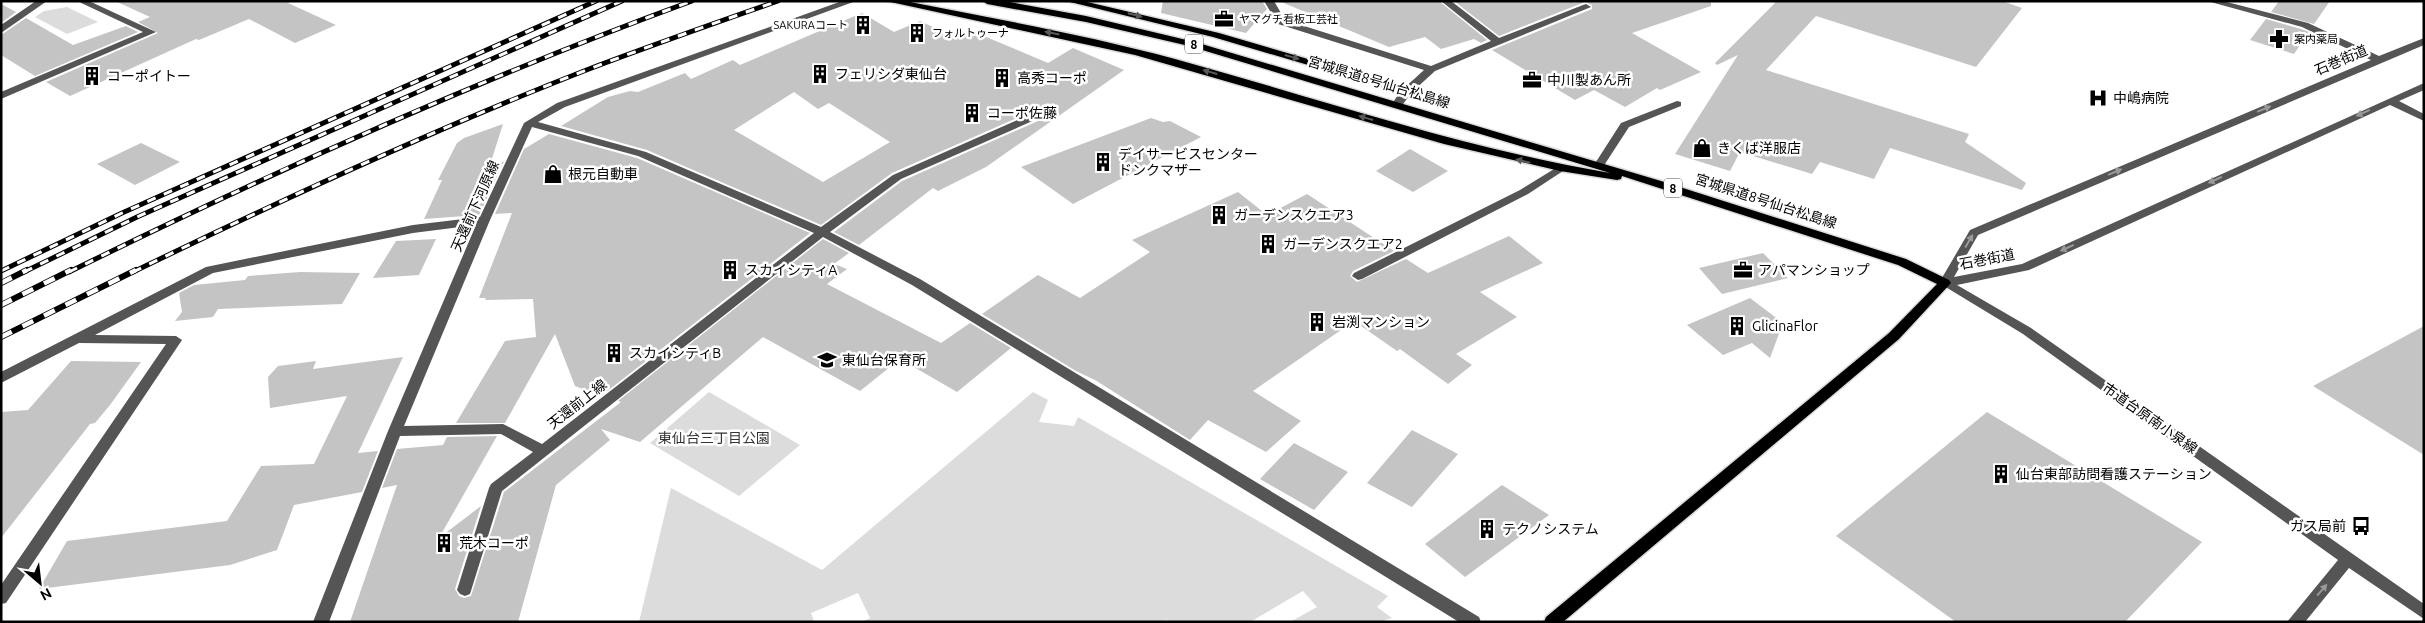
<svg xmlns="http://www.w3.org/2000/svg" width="2425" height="623" viewBox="0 0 2425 623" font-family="Ubuntu,'Noto Sans JP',sans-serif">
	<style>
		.green { fill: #dcdcdc }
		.building { fill: #c4c4c4; fill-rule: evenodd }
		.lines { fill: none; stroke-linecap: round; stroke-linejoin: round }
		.major-casing { stroke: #dbdbdb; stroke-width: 3 }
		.minor { fill: #555; fill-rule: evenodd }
		.major { fill: #000; fill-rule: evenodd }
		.rail-far1-casing { stroke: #000; stroke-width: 5 }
		.rail-casing { stroke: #000; stroke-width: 6 }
		.rail-far1 { stroke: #fff; stroke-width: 3; stroke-dasharray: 9; stroke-linecap: butt }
		.rail { stroke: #fff; stroke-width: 4.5; stroke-dasharray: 12; stroke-linecap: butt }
		.oneway { fill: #595959 }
		.oneway2 { fill: #999 }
		.labels { text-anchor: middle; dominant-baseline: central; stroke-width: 5; stroke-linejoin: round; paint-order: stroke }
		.far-poi-label { font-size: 11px; fill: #000; stroke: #fff; text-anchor: start }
		.shield { fill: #fff; stroke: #4c4c4c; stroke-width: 1 }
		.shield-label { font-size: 12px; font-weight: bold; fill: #000 }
		.street-label { font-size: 14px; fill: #000; stroke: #fff }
		.poi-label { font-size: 14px; fill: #000; stroke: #fff; text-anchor: start }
		.park-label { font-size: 14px; fill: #333; stroke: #fff }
	</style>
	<rect width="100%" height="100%" fill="#fff"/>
	<!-- green -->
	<path class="green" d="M67,7L98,22L67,34L35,17L44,11Z
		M709,392L800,445L739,496L650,443Z
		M1033,392L1048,400L1039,422L1074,426L1078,417L1388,596L1377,607L1392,618L1378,622H1290L1317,607L1303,591L1250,622H1170L1166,620L1164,622H862L870,618L858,593L811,613L814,622H639L671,488L822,570Z"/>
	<!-- building -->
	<path class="building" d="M115,1H291L288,3L336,25L295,43L249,19L199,40L196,39L70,96L46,82L158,33L138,22L150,17Z
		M1163,1H1262L1267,9L1246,33L1161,13Z
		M1279,1H1439L1487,40L1481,43L1474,39L1441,49L1425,37L1389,47Z
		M1454,1H1711V6L1632,33L1701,72L1660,90L1657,88L1625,107L1594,90L1575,100L1492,50L1592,9V5L1585,2L1499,36Z
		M1777,1H2002L2022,8L1976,67L1816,16L1766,70L1969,134L1965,142L2026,183L2022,190L1890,148L1874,179L1820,162L1812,174L1740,152L1730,171L1675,154L1738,55L1717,65L1715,63Z
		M2279,1H2330L2314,24L2271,12Z
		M1,4L16,12L1,23Z
		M862,13L894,32L920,21L957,38L972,31L1048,63L1073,48L1124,70L986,167L938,191L933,188L859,245L834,232L902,181L1038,121V114L1028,113L892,173L821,225L647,150L561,126L608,97L630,91L638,92L685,73L691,79L733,60L740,65ZM794,92L818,109L829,103L890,142L823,182L734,130Z
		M26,18L73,45L126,26L138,32L35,76L1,55V35Z
		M2266,19L2301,29L2309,32L2294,54L2250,40Z
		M1151,118L1163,122L1170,121L1201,137L1073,204L1021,167Z
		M503,124L488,171L504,161L479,215L424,219L442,180H438L457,143L464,138Z
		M549,134L637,158L810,233L601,396L575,386L555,334L505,423H456L505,341L536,337L533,299L485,300L486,298H479L512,213L495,214L524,149Z
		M141,143L180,162L135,185L97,164Z
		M1410,149L1448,171L1413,192L1376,171Z
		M1238,192L1267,215L1307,194L1394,251L1353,271L1350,276L1357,282L1406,259L1428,273L1509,236L1543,263L1480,292L1517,317L1456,354L1472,365L1448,384L1400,349L1397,351L1354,321L1253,391L1301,421L1266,452L1208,420L1190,440L1095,380L1076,371L982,314L1038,275L1080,298L1150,252L1132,240Z
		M436,239L419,275L373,278L396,241Z
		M823,239L849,253L834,264L847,269L827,284L941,343L970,323L1011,348L957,392L900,359L860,391L763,337L640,442L601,429L610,440L556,485L518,622H350L397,485L382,488L397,449L443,445L447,437L497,436L439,538L481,506L455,589L459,596L464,598L471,596L504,492L621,402L618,401Z
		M1763,253L1788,278L1722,294L1699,268Z
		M300,272L360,273L342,304L218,309L213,317L175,321L182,312L179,293L194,285L245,280L248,276Z
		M1750,298L1783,323L1770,358L1752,343L1723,355L1687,325Z
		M2424,326V455L2313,386Z
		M403,357L358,453L378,451L362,492L294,505L277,550L230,565L39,589L67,541L227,521L261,466L314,464L347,396L270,408L268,377L278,366L316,361L313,369Z
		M71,361L141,362L110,405L95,423L90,424L1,538V412L28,410Z
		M1987,412L2202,542L2125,622H1956L1836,536Z
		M1412,430L1458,454L1412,507L1367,483Z
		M1294,443L1348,472L1314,510L1260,479Z
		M1502,485L1549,515L1465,577L1425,544Z"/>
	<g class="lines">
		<!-- major casing -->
		<g class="major-casing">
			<path id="major" d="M886,1H905C996,19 1087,35 1175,59C1320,99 1462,148 1610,173L1189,46L1086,22L987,4L983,1H1004L1086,16L1195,42L1661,181L1906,259L1949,280L1951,283L1899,339L1563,622H1544L1546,617L1889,333L1937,284L1898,265L1622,176L1621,179L1617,180L1560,171L1444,144L1135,55Z
				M1066,1H1083L1219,33L1411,89L1412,91L1407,94L1403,93L1213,37Z"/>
		</g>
		<!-- minor -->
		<path class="minor" d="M36,1H47L1,33V25Z
			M77,1H89L156,32L1,99V92L143,32Z
			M842,1H856L565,107L538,122L646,152L821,227L893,175L1029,115H1037V119L901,179L830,232L920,279L1479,617L1481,622H1459L912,285L823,237L502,491L470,594L465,596L460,594L457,590L489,488L491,484L533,452L501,434L400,436L329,622H313L388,431L476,225L413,233L213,273L95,335L176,336L182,340L6,603L1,604V585L166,344L79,343L1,383V372L206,267L413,225L480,217L524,123L557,103ZM532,127L638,156L814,233L542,444L503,424L404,426L490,220Z
			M1264,1H1274L1285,20L1431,66L1491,41L1441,1H1451L1499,38L1583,5L1586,4L1591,7L1435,71L1411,93L1401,107H1393C1391,97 1416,78 1424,70L1278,24Z
			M2207,1H2223L2308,23L2379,56L2424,38V45L1978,235L1954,277L2022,264L2424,83V90L2399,101L2424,114V121L2390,105L2029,270L1957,285L2031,328L2424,604V619L2349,568L2305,622H2287L2338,560L2023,334L1939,283L1970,230L2371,60L2302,27Z
			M1677,101L1681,102V106L1629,127L1603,167H1595L1594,165L1621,123Z
			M1559,166L1565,169L1563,171L1528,194L1362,279L1358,280L1352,276L1354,273L1520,190Z"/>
		<!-- major -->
		<use href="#major" class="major"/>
		<!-- rail-far1 casing -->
		<g class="rail-far1-casing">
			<path id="rail-far1" d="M1,271L122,213L596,1
				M24,272L137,217L622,1
				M69,272C272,172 479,79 692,1
				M133,272C283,199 435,129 589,69C652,45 715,23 778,1"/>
		</g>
		<!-- rail casing -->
		<g class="rail-casing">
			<path id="rail" d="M1,283L27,270
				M1,305L71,270
				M1,337L136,270"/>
		</g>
		<!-- rail-far1 -->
		<use href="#rail-far1" class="rail-far1"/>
		<!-- rail -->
		<use href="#rail" class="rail"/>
	</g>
	<!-- one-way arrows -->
	<defs><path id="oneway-solid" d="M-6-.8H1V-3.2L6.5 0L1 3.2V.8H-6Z" transform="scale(1.25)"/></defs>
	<g class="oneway">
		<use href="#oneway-solid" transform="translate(1135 15) rotate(14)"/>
		<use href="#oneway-solid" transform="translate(1052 33) rotate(-169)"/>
		<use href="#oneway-solid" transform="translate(1292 57) rotate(16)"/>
		<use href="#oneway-solid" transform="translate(1210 72) rotate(-164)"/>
		<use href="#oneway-solid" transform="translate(1366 118) rotate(-164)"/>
		<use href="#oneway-solid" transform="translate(1523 161) rotate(-167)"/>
	</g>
	<g class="oneway2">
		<use href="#oneway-solid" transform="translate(2264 109) rotate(-23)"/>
		<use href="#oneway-solid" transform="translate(2363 113) rotate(156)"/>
		<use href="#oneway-solid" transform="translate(2115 172) rotate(-23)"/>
		<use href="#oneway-solid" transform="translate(2215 180) rotate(156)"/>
		<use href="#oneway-solid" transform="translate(1969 241) rotate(-60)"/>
		<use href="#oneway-solid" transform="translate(2067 248) rotate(156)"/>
		<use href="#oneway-solid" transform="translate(2322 590) rotate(-49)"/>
	</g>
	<!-- icons -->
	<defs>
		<g id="office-bare" transform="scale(1.5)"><path d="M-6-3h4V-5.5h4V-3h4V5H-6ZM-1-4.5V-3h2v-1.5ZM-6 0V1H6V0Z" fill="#000" stroke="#fff" stroke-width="2.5" paint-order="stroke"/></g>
		<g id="building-bare" transform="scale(1.5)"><path d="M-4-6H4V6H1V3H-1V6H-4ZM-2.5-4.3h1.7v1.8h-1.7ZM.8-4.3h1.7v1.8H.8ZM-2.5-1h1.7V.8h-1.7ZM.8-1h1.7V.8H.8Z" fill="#000" stroke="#fff" stroke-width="2.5" paint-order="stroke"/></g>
		<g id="pharmacy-bare" transform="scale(1.5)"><path d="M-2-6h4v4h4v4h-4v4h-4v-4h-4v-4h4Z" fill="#000" stroke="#fff" stroke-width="2.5" paint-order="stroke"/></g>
		<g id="hospital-bare" transform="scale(1.5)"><path d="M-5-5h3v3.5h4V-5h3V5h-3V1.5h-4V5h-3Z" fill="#000" stroke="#fff" stroke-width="2.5" paint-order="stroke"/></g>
		<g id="shop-bare" transform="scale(1.5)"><path d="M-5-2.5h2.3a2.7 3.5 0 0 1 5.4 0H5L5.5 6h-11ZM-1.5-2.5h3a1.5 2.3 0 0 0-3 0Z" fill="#000" stroke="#fff" stroke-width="2.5" paint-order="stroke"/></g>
		<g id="school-bare" transform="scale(1.5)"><path d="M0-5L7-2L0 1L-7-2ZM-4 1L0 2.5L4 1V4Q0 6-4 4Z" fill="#000" stroke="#fff" stroke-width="2.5" paint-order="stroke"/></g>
		<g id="bus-bare" transform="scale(1.5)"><path d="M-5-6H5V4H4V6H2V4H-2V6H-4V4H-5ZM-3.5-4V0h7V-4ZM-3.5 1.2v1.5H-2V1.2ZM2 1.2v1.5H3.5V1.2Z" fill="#000" stroke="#fff" stroke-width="2.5" paint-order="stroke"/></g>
	</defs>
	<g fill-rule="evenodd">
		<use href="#office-bare" x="1224" y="19"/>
		<use href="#building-bare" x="863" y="25"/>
		<use href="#building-bare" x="917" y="33"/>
		<use href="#pharmacy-bare" x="2279" y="39"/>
		<use href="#building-bare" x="820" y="74"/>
		<use href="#building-bare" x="92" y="76"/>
		<use href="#building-bare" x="1002" y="78"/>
		<use href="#office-bare" x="1532" y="80"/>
		<use href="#hospital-bare" x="2098" y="98"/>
		<use href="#building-bare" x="972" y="113"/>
		<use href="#shop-bare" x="1702" y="148"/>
		<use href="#building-bare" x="1103" y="162"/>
		<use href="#shop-bare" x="553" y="174"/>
		<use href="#building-bare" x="1219" y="215"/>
		<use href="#building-bare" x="1268" y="244"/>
		<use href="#building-bare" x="730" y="270"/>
		<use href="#office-bare" x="1743" y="270"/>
		<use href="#building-bare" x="1317" y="322"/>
		<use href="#building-bare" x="1737" y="326"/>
		<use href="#building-bare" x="614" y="353"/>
		<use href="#school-bare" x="827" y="360"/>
		<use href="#building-bare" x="2001" y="474"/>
		<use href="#bus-bare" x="2361" y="526"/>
		<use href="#building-bare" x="1487" y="529"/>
		<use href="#building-bare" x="444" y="543"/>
	</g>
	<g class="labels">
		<!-- far-poi labels -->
		<g class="far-poi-label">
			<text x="1239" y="19">ヤマグチ看板工芸社</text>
			<text x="848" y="25" text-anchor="end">SAKURAコート</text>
			<text x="932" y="33">フォルトゥーナ</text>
			<text x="2294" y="39">案内薬局</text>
		</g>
		<!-- shield labels -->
		<g class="shield">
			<rect x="1185" y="34.5" width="18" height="19" rx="4"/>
			<rect x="1664" y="178.5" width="18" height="19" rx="4"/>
		</g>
		<g class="shield-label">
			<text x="1194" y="44">8</text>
			<text x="1673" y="188">8</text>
		</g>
		<!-- street labels -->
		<g class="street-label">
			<text transform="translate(2341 60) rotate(-23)">石巻街道</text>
			<text transform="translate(1379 82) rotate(17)">宮城県道8号仙台松島線</text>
			<text transform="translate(1766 201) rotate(18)">宮城県道8号仙台松島線</text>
			<text transform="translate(475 206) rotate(-66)">天還前下河原線</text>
			<text transform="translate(1987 259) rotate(-11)">石巻街道</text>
			<text transform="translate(577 404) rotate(-38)">天還前上線</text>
			<text transform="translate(2150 418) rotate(35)">市道台原南小泉線</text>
		</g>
		<!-- poi labels -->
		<g class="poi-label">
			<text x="835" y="74">フェリシダ東仙台</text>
			<text x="107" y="76">コーポイトー</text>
			<text x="1017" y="78">高秀コーポ</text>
			<text x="1547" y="80">中川製あん所</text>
			<text x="2113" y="98">中嶋病院</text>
			<text x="987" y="113">コーポ佐藤</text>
			<text x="1717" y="148">きくば洋服店</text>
			<text x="1118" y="154">デイサービスセンター<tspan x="1118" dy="16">ドンクマザー</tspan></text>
			<text x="568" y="174">根元自動車</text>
			<text x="1234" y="215">ガーデンスクエア3</text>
			<text x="1283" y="244">ガーデンスクエア2</text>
			<text x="745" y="270">スカイシティA</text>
			<text x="1758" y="270">アパマンショップ</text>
			<text x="1332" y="322">岩渕マンション</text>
			<text x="1752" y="326">GlicinaFlor</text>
			<text x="629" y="353">スカイシティB</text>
			<text x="842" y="360">東仙台保育所</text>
			<text x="2016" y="474">仙台東部訪問看護ステーション</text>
			<text x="2346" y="526" text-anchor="end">ガス局前</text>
			<text x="1502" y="529">テクノシステム</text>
			<text x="459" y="543">荒木コーポ</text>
		</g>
		<!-- park labels -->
		<g class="park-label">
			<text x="714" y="438">東仙台三丁目公園</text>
		</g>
	</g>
	<!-- border -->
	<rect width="2425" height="623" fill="none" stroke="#000000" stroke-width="5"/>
	<!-- north arrow -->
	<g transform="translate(40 583) rotate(152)" stroke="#ffffff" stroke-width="4" paint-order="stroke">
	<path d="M0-4L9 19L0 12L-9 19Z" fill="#000000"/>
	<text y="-8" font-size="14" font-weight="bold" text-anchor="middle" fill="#000000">N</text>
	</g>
</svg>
